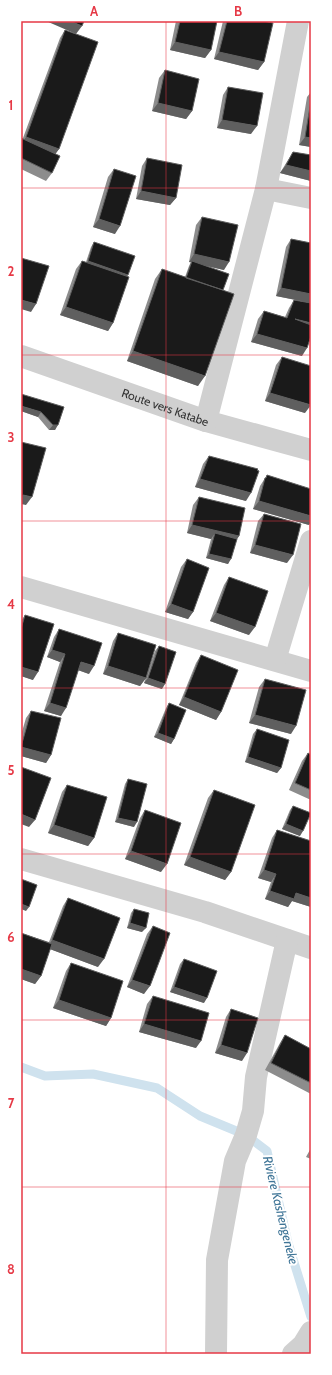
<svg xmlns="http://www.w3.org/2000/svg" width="332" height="1375" viewBox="0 0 332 1375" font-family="Cabin,sans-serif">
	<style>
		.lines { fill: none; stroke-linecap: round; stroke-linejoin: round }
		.stream { stroke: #cfe2ee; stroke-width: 9 }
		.minor { stroke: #d0d0d0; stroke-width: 22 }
		.wall { fill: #8c8c8c }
		.shaded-wall { fill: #5f5f5f }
		.building { fill: #1a1a1a; stroke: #5f5f5f }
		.grid { fill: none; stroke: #e63946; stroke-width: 1; stroke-opacity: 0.55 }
		.labels { text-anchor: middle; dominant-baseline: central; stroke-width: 4; stroke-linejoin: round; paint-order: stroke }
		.street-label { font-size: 12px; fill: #333; stroke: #fff }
		.water-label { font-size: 13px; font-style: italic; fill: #3f7597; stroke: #fff }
		.neatline { fill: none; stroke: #e63946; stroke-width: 1.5 }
		.grid-label { font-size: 13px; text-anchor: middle; font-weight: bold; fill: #e63946 }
	</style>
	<rect width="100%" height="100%" fill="#fff"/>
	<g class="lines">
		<!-- stream -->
		<path class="stream" d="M21,1067L45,1076L93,1074L157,1088L200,1116L246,1135L267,1151L288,1243L311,1317"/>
		<!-- minor -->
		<g class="minor">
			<path d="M266,189L311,198"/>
			<path id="s1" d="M21,356L206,421L311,450"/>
			<path d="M206,421L266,189L298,21"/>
			<path d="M21,587L311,671"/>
			<path d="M275,660L311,541"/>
			<path d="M21,859L205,912L311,948"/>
			<path d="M216,1354L217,1260L235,1161L246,1135L253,1111L256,1077L287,940"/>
			<path d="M293,1354L303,1345L311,1332"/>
		</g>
	</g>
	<!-- wall -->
	<path class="wall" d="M176,21H217L211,50L205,58L170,50Z
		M223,21H263L264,62L258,70L214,59Z
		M65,30L59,149L55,154L52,173L46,181L21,169V138H23L60,38Z
		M165,70L192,111L186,119L152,111L159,78Z
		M228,87L251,134L217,128L223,95Z
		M311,92V147L299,145L307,97Z
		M293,152L311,155V181L280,173L288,160Z
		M147,158L176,198L170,205L136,199L142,166Z
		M114,169L115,234L93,227L108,177Z
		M202,217L224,270L202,265L223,290L198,386L127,361L155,279L162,269L185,277L189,266L191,262H189L196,225Z
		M291,239L311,243V303L276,296L286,247Z
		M94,242L127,276L113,323L108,331L60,315L76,269L82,261L86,262L91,247Z
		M294,300L302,356L251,342L258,319L264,311L285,317L289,308Z
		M282,357L305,413L265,401L276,365Z
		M64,407L55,430H49L38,417L21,411Z
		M209,456L246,501L195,487L203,464Z
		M267,475L309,525L253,509L260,486Z
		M199,497L239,536L237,539L228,564L206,558L211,539L187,533L193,505Z
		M264,514L287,563L250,553L258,521Z
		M187,559L193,612L188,619L165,612L181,567Z
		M229,577L249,635L210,621L224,585Z
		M25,615L33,680L21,676V621Z
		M59,629L89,674L78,670L61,716L44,711L60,662L47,657L54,637Z
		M118,633L146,678L140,686L103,674L113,641Z
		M159,646L162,689L144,683L155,651Z
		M201,655L221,712L216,720L179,705L196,663Z
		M265,679L291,734L249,723L259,687Z
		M169,703L174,739L171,744L154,737L166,708Z
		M31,711L51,755L46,763L21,756V735L26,718Z
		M257,729L281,768L277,773L245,762L253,734Z
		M308,753L311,755V800L289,790L302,761Z
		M128,779L134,827L115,822L125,784Z
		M67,785L94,838L88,846L48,833L62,792Z
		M214,790L231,872L225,880L184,865L208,798Z
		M293,806L300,836L282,829L290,810Z
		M145,810L161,872L125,859L140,818Z
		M277,830L311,841V907L292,901L288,907L265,899L271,882L258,878L272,838Z
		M68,898L98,967L50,949L41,976L35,984L21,979V933L49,942L63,906Z
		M134,909L142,932L127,928L131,913Z
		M153,926L144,994L127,987L147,934Z
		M184,959L204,1003L170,992L180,964Z
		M71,963L111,1018L106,1026L53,1008L66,971Z
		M153,996L196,1048L139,1032L147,1004Z
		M231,1009L242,1061L215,1053L226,1017Z
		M285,1035L311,1049V1094L265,1070L280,1043Z
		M311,1148V1159L306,1157Z"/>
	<!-- shaded-wall -->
	<path class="shaded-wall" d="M46,21H70L82,26L76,34Z
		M175,42L211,50L205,58L170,50Z
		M219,52L264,62L258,70L214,59Z
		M158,103L192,111L186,119L152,111Z
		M222,120L257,126L251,134L217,128Z
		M26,137L59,149L54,156L21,144Z
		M305,137L311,138V147L299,145Z
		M286,165L311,171V181L280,173Z
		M141,191L176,198L170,205L136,199Z
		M99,219L120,226L115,234L93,227Z
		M194,254L229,262L224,270L189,262Z
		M88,261L128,275L125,279L85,266Z
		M281,288L311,294V303L276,296Z
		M21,300L36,304L31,312L21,309Z
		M66,307L113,323L108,331L60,315Z
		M295,319L311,323V332Z
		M257,334L307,348L302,356L251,342Z
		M133,351L205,376L198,386L127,361Z
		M270,393L311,405L305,413L265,401Z
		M21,406L41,412L38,417L21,411Z
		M53,425H58L55,430H49Z
		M200,479L251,493L246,501L195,487Z
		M23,495L32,497L26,505L21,504Z
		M259,501L311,516V522L309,525L253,509Z
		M192,525L239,536L234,544L215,533L211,539L187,533Z
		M255,545L293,555L287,563L250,553Z
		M209,554L231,559L228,564L206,558Z
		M171,604L193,612L188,619L165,612Z
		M216,613L255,627L249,635L210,621Z
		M52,650L65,654L60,662L47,657Z
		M81,662L94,666L89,674L75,669Z
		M108,666L146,678L140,686L103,674Z
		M21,667L38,672L33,680L21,676Z
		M148,678L165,684L162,689L144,683Z
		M184,697L221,712L216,720L179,705Z
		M50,703L66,708L61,716L44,711Z
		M255,715L296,726L291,734L249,723Z
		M158,733L174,739L171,744L154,737Z
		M21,747L51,755L46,763L21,756Z
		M248,757L281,768L277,773L245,762Z
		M21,814L35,820L29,827L21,824Z
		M118,818L137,822L134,827L115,822Z
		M286,824L303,831L300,836L282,829Z
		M54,825L94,838L88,846L48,833Z
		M131,851L167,864L161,872L125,859Z
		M190,857L231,872L225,880L184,865Z
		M264,870L276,874L271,882L258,878Z
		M270,891L296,893L311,898V907L292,901L288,907L265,899Z
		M21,904L29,907L26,911L21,909Z
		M130,923L146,928L142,932L127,928Z
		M52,940L104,959L98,967L47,948Z
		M21,969L41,976L35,984L21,979Z
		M132,980L150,986L144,994L127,987Z
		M174,987L207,998L204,1003L170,992Z
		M59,1000L111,1018L106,1026L53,1008Z
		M144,1024L201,1041L196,1048L139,1032Z
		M221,1045L247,1053L242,1061L215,1053Z"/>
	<!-- building -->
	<path class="building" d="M70,21H84L82,26Z
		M180,21H217L211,50L175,42Z
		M227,21H263L273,23L264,62L219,52Z
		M65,30L98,42L59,149L26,137Z
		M165,70L199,79L192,111L158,103Z
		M228,87L263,93L257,126L222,120Z
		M311,100V138L305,137Z
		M21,138L60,156L52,173L21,158Z
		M293,152L311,155V171L286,165Z
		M147,158L182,165L176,198L141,191Z
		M114,169L136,176L120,226L99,219Z
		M202,217L238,225L229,262L194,254Z
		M291,239L311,243V294L281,288Z
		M94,242L135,256L128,275L88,261Z
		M21,258L49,266L36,304L21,300Z
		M82,261L129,277L113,323L66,307Z
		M192,261L229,274L223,290L186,278Z
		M162,269L234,294L205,376L133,351Z
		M294,300L311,303V323L295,319L311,325V336L307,348L257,334L264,311L287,318Z
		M282,357L311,366V405L270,393Z
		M21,394L64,407L58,425H53L41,412L21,406Z
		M21,442L46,448L32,497L23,495L21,503Z
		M209,456L258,469L257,470L259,471L251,493L200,479Z
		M267,475L311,489V516L259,501L265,478H266Z
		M199,497L245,508L239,536L192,525Z
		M264,514L301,524L293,555L255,545Z
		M215,533L237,539L231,559L209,554Z
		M187,559L209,568L193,612L171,604Z
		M229,577L268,591L255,627L216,613Z
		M25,615L54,624L38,672L21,667V629Z
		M59,629L102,643L94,666L81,662L66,708L50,703L65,654L52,650Z
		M118,633L156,645L146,678L108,666Z
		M159,646L176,652L165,684L148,678Z
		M201,655L238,670L221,712L184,697Z
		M265,679L306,690L296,726L255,715Z
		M169,703L186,710L174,739L158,733Z
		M31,711L61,718L51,755L21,747Z
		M257,729L289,740L281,768L248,757Z
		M308,753L311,755V790L295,783Z
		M21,767L51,778L35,820L21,814Z
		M128,779L147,784L137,822L118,818Z
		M67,785L107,797L94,838L54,825Z
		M214,790L255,805L231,872L190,857Z
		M293,806L311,813L303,831L286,824Z
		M145,810L181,823L167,864L131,851Z
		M277,830L311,841V898L296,893L294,899L270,891L276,874L264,870Z
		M21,879L37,885L29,907L21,904Z
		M68,898L120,918L104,959L52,940Z
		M134,909L149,913L146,928L130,923Z
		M153,926L170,933L150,986L132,980Z
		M21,933L52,944L41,976L21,969Z
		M184,959L217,971L207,998L174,987Z
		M71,963L123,981L111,1018L59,1000Z
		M153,996L209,1013L201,1041L144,1024Z
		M231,1009L258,1018L247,1053L221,1045Z
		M285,1035L311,1049V1083L271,1063Z"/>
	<!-- grid -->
	<path class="grid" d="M166,21V1354M21,188H311M21,355H311M21,521H311M21,688H311M21,854H311M21,1020H311M21,1187H311"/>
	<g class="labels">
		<!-- street labels -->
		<g class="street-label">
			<text stroke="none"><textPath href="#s1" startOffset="153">Route vers Katabe</textPath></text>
		</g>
		<!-- water labels -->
		<g class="water-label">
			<text transform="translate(281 1210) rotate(76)">Riviere Kashengeneke</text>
		</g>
	</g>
	<!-- border -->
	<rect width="332" height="1375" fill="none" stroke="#ffffff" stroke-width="44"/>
	<rect x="22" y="22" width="288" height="1331" class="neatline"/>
	<g class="grid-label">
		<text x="94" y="16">A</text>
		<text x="238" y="16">B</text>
		<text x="11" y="110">1</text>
		<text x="11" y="276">2</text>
		<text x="11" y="442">3</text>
		<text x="11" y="609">4</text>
		<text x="11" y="775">5</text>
		<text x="11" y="942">6</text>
		<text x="11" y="1108">7</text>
		<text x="11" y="1274">8</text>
	</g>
</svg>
